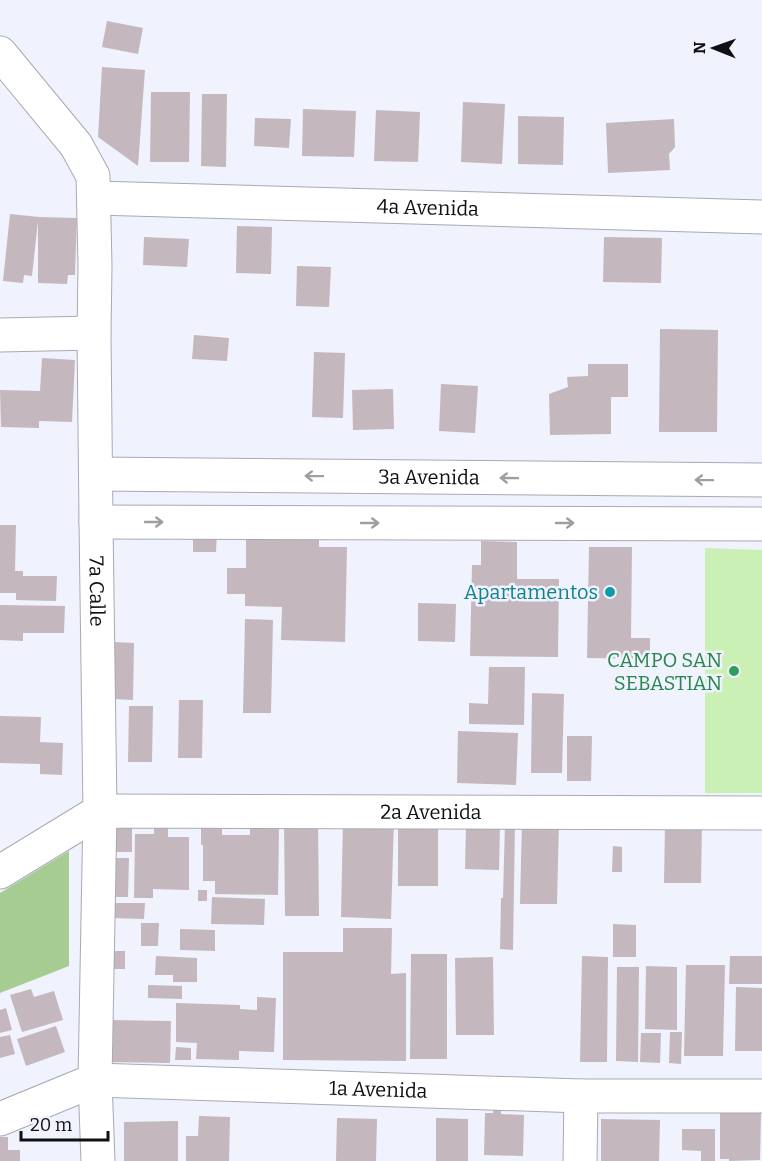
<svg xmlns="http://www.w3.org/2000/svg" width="762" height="1161" viewBox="0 0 762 1161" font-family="Bitter,serif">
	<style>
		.green { fill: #caf0b6 }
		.forest { fill: #a6cc91 }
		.building { fill: #c4b8be }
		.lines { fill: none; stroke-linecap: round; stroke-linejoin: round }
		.minor-casing { stroke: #a8a9b4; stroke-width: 35 }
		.minor { stroke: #fff; stroke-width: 33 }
		.oneway { stroke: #9f9fa1 }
		.culture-dot { fill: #0f9aa8; stroke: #f0f2fd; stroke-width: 2 }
		.leisure-dot { fill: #2e9e5b; stroke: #f0f2fd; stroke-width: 2 }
		.labels { text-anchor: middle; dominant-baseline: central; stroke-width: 5; stroke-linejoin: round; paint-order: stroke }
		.street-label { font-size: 20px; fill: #0f1014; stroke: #f0f2fd }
		.culture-label { font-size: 20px; fill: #0d838f; stroke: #f0f2fd; text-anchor: end }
		.leisure-label { font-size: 20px; fill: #27864d; stroke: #f0f2fd; text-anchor: end }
	</style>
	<rect width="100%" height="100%" fill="#f0f2fd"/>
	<!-- green -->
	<path class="green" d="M705,548L762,550V793H705Z"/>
	<!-- forest -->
	<path class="forest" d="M69,851V966L0,993V893Z"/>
	<!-- building -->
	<path class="building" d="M107,21L143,28L138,54L102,47Z
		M102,67L145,70L138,166L98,137Z
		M151,92H190L189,162H150Z
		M202,94H227L226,167L201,166Z
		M463,102L505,104L502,164L461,162Z
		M303,109L356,111L354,157L302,156Z
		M376,110L420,112L418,162L374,161Z
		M518,116L564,117L563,165L518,164Z
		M255,118L291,119L289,148L254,146Z
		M674,119L675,147L669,154L670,170L608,173L606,123Z
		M10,214L39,217L77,218L75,275H68L67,284L38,283V221L32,276L24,275L23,283L3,281Z
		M237,226L272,227L271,274L236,273Z
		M144,237L189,239L187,267L143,265Z
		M604,237L662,238L661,283L603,282Z
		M297,266L331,267L329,307L296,306Z
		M660,329L718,330L717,432H659Z
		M194,335L229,338L227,361L192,359Z
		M314,352L345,353L343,418L312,417Z
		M42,358L75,360L72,422L39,421V428L1,427L0,390L40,391Z
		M588,364H628V397H611V434L550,435L549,394L568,387L567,377L588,376Z
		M441,384L478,386L475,433L439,431Z
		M393,389L394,429L353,430L352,390Z
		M246,524L319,525V547H347L345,642L281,640L282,607L245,606V594H227V568H246Z
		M0,525H16L15,571H23V576H57L56,601L16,600V593H0Z
		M193,533H217L216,552H193Z
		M481,541L517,542V579H559L558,657L470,656L472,565H481Z
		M589,547H632L631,638H650V659L587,658Z
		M418,603L456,604L455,642L418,641Z
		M0,605L65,606L64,633H23V641L0,640Z
		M245,619L273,620L271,713H243Z
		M114,642L134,643L133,700L113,699Z
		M489,667H525L524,725L469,724V703L488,704Z
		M532,693L564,694L562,773H531Z
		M179,700H203L202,758H178Z
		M129,706H153L152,762H128Z
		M0,716L41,717L40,742L63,743L62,775L40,774V764L0,763Z
		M458,731L518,733L516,785L457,783Z
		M567,736H592L591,781H567Z
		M132,813V852H111V814Z
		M318,819L319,916H285L284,820Z
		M343,819L394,820L391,919L341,917Z
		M201,820H222V835H250V828L279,829L278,895L215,894V881H203V845H201Z
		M522,821H559L557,904H520Z
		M398,823H438V886H398Z
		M505,823H515L513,950L500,949L501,898H503Z
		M154,824H168V837H189V890L153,889V898H134L135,834H154Z
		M466,824H500L499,870L465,869Z
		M665,825H702L701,883H664Z
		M613,846L622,847V872H612Z
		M112,858H129L128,897H112Z
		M198,890H207V901H198Z
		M212,897L265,899L264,925L211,924Z
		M111,903H145L144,919L110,918Z
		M141,923H159L158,946H141Z
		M613,924L636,925V957H613Z
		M343,928H392L391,974L406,973V1061L283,1060V952H343Z
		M180,929L215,930V951L180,950Z
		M110,951H125V969H110Z
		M411,954H447V1059H410Z
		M156,956L197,958V982H173V975H155Z
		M582,956L608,957L607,1062H580Z
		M730,956H762V984H729Z
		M493,957L494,1035H456L455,958Z
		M686,965H725L723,1056H684Z
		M646,966L677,967V1030L645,1029Z
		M617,967H639L638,1062L616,1061Z
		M148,985L182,986V999L148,998Z
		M736,987L762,988V1051H735Z
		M31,989L34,997L54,991L63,1020L22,1032L10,995Z
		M257,997L276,998L274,1052L239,1051V1060L196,1059L197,1043L176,1042V1003L240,1005V1009L257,1010Z
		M6,1008L12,1030L0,1033V1010Z
		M108,1020L171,1021L170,1063L107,1062Z
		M56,1026L65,1052L26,1066L17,1039Z
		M670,1032H682L681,1064L669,1063Z
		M641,1033H661L660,1063L640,1062Z
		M10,1035L15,1054L0,1058V1037Z
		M176,1047L191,1048V1060H175Z
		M493,1104H501V1114L524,1115L523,1156L484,1155L485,1113H493Z
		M720,1112H761L760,1160L729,1161V1159H720Z
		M199,1116L230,1117L229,1161H186V1136H198Z
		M337,1118L377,1119L376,1161H336Z
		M436,1118L468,1119V1161H436Z
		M601,1119L660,1120L659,1161H601Z
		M178,1121V1161H124V1122Z
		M682,1129H715V1161H701V1151L682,1150Z
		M0,1137H8V1150H20V1161H0Z"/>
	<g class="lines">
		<!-- minor casing -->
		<g class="minor-casing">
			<g id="minor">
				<path id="s1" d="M0,53L76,145L93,176L95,266L94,333L96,522L100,811L95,1080L98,1161"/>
				<path id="s2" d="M95,198L762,217"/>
				<path d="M0,335L94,333"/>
				<path id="s3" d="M96,474L762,480"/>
				<path d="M96,522L762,524"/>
				<path id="s4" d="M0,872L100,811L762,813"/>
				<path id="s5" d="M0,1119L95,1080L581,1096H762"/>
				<path d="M580,1161L581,1096"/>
			</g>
		</g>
		<!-- minor -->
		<use href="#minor" class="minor"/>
	</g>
	<!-- one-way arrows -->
	<defs><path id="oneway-shaft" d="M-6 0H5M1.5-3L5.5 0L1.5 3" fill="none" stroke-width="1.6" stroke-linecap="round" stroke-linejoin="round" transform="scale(1.5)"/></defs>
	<g class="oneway">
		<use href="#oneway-shaft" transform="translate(314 476) rotate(-179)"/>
		<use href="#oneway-shaft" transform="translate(509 478) rotate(-179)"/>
		<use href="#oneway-shaft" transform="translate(704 480) rotate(-179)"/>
		<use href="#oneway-shaft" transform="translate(154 522)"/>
		<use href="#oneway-shaft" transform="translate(370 523)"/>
		<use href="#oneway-shaft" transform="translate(565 523)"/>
	</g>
	<!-- markers -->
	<circle class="culture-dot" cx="610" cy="592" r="6"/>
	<circle class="leisure-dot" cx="734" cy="671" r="6"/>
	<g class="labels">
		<!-- street labels -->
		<g class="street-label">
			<text stroke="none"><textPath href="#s2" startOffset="333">4a Avenida</textPath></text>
			<text stroke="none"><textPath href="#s3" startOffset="333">3a Avenida</textPath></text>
			<text stroke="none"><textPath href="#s1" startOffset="570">7a Calle</textPath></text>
			<text stroke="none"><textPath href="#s4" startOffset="448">2a Avenida</textPath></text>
			<text stroke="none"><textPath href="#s5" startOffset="386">1a Avenida</textPath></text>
		</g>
		<!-- culture labels -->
		<g class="culture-label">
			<text x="598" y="592">Apartamentos</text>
		</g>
		<!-- leisure labels -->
		<g class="leisure-label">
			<text x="722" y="660">CAMPO SAN<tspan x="722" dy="23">SEBASTIAN</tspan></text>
		</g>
	</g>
	<!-- north arrow -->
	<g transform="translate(714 48) rotate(271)" stroke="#f0f2fd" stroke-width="4.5" paint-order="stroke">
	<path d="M0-4.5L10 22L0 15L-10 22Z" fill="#0f1014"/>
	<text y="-9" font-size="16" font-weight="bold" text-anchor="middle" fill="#0f1014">N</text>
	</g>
	<!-- scale -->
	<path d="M21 1131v9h87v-9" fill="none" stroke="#0f1014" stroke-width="3"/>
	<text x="30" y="1131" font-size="18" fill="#0f1014" stroke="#f0f2fd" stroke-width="4.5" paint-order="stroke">20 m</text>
</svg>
